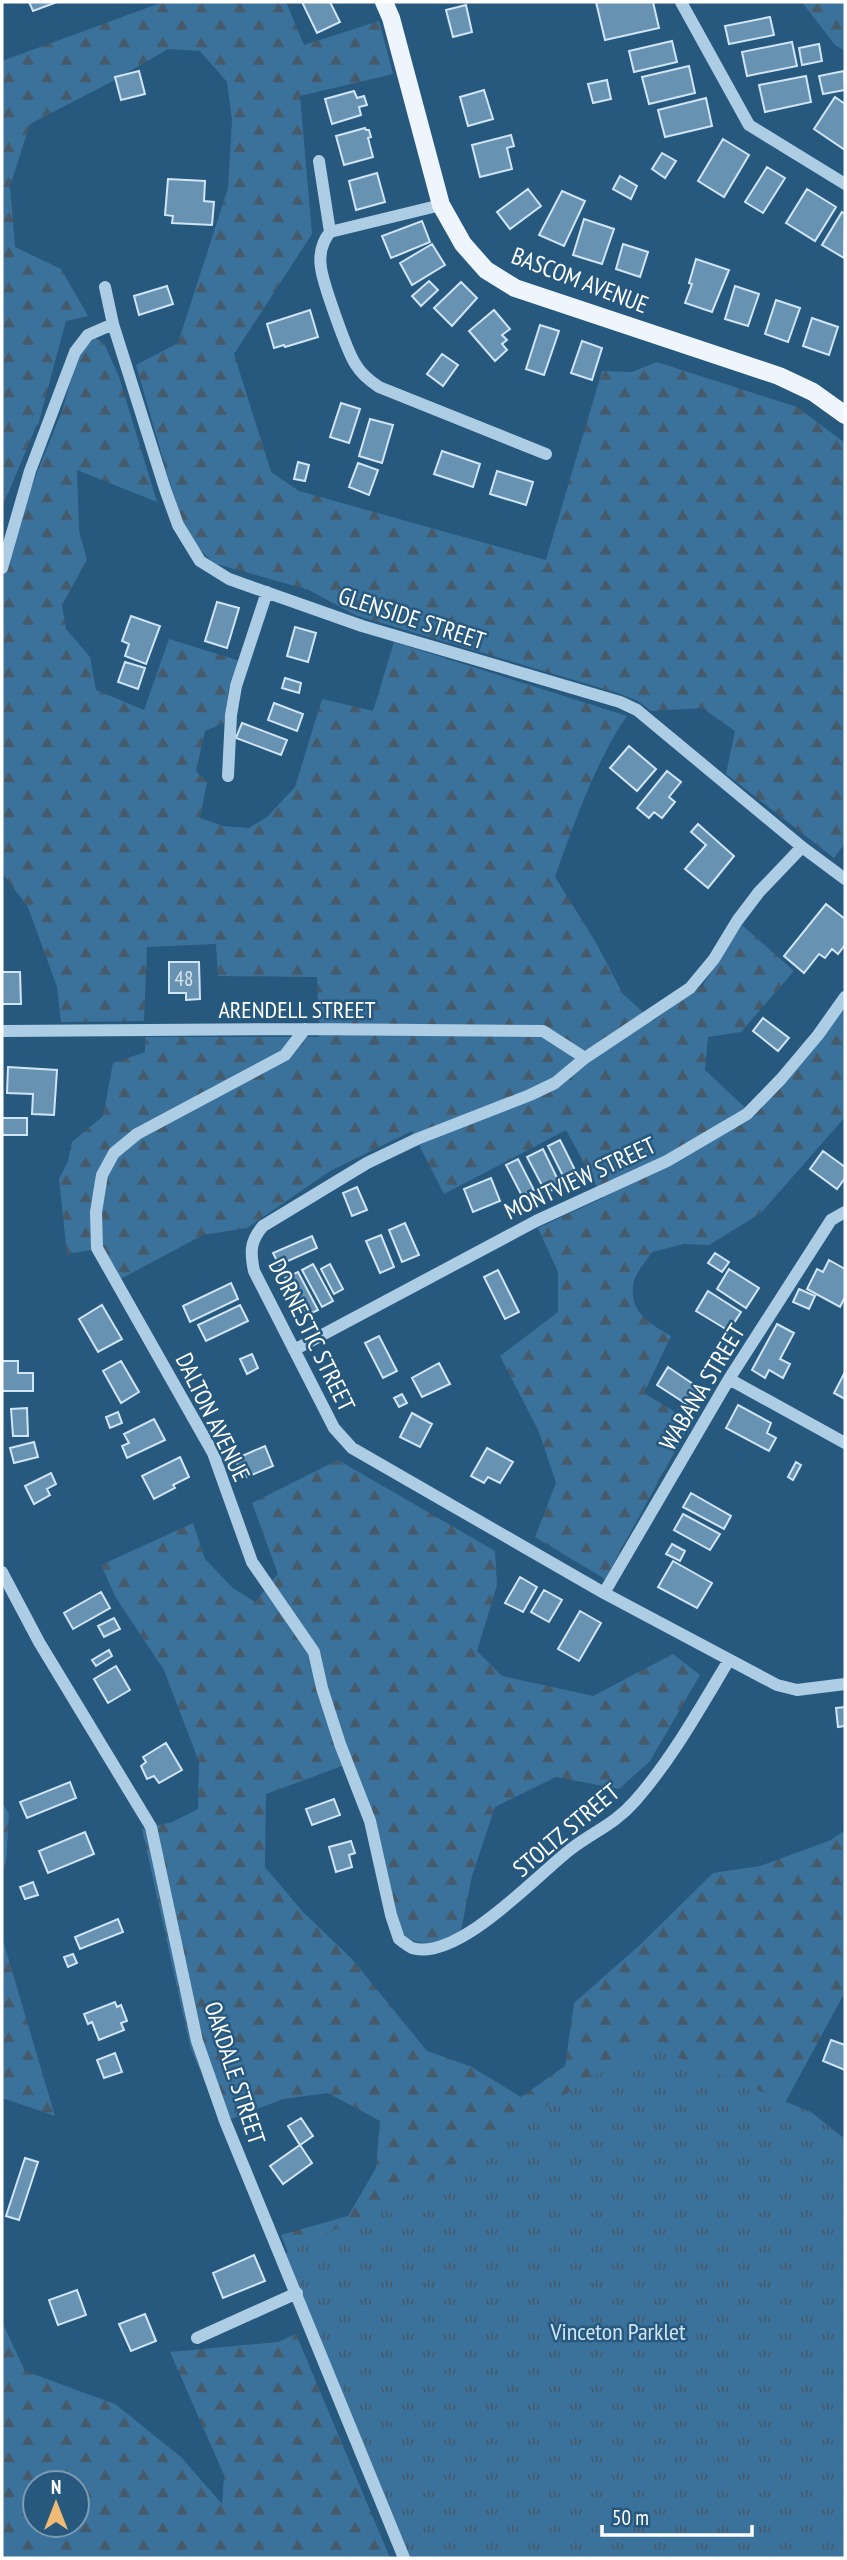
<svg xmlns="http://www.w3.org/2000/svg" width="847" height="2560" viewBox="0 0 847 2560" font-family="'PT Sans Narrow',sans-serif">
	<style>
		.forest { fill: url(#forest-firs); fill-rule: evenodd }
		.park { fill: url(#park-tufts) }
		.building { fill: #6892b2; stroke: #d0e5f4; stroke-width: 2 }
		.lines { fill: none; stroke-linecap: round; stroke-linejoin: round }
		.minor { stroke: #adcde5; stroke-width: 12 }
		.major { stroke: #eef5fd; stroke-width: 18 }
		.labels { text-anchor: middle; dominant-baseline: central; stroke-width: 5; stroke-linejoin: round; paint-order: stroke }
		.number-label { font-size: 21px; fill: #d9e4ec }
		.street-label { font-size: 24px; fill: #fff; stroke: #27587e }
		.park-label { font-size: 24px; fill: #d0e5f4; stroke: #27587e }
	</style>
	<defs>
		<pattern id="forest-firs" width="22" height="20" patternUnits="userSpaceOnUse" patternTransform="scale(1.75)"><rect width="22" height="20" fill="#3b729b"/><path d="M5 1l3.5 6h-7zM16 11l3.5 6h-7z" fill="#455b6c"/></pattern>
		<pattern id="park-tufts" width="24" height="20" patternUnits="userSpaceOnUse" patternTransform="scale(1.75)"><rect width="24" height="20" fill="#3b729b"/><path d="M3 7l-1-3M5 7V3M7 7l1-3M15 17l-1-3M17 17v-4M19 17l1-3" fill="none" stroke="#455b6c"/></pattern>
	</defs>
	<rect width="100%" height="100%" fill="#27587e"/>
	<!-- forest -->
	<path class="forest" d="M163,2H286L304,45L379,21L393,74L300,96L312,234L234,354L271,472L299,491L546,560L602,371L632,372L657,362L797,407L845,443V843L834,858L726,774L735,731L702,708L651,711L638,701L618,693L355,615L309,590L213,563L193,542L178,511L136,365L178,343L228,188L232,120L227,82L200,51L168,49L115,80L30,124L10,186L15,247L61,269L88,316L66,321L38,425L37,424L2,508V61Z
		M802,2H845V51L835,45Z
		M95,338L104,343L119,377L157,502L77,470L79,530L87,560L62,605L66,629L90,657L96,690L144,710L169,639L240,661L229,687L224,723L205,731L196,771L207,782L200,818L223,826L249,828L267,817L295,787L322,699L373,711L394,642L627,716C597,758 572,828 555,877L595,941L623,994L653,1021L702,986L742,925L794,971L741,1032L708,1037L705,1070L754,1116L845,1005V1117L761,1213L709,1245L684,1244L652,1252C647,1260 637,1271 634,1281C627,1311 649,1323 671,1336L644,1393L691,1422L605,1579L535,1537L556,1483L539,1432L500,1356L558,1312V1272L538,1228L603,1198L566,1130L444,1194L412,1131L330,1171L247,1228L203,1235L115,1282L97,1249L67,1254L59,1179L68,1161L72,1142L103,1116L113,1063L145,1052V1037H319L317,977L218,976L216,944L147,947L144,1021L61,1022L57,987L28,907L2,873V560L62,411L79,352Z
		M338,1460L495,1551L497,1585L477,1651L502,1676L593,1696L673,1654L700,1675L650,1761L619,1789L556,1777L495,1807L472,1876L460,1935C437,1942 424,1948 402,1936L353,1762L266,1794L265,1867L303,1912L352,1959L427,2051L470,2066L521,2097L565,2066L574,2003L641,1944L713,1873L760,1866L831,1840L845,1830V1992L786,2101L775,2191L845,2558H415L281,2235L348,2216L376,2168L380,2121L328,2093L283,2099L221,2123L190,2046L142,1829L172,1822L198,1809L199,1762L164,1670L116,1598L101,1565L193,1523L205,1559L233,1588L255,1602L278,1574L252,1503Z
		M2,1802L9,1814L6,1865L2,1873Z
		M2,1937L55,2116L2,2098Z
		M2,2322L25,2371L115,2404L181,2457L222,2504L224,2475L170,2352L278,2342L296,2334L390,2558H2ZM77,2483V2525H35V2483Z"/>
	<!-- park -->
	<path class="park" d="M645,2044L811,2112L845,2139V2558H406L282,2255L403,2197Z"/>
	<!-- building -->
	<path class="building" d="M29,2H57L33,11Z
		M302,2H330L340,22L317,33Z
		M596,2H653L659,28L605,40Z
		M466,5L472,32L453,37L446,10Z
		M770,17L774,35L729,44L725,26Z
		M672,41L677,62L634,72L629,51Z
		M792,42L797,66L747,76L742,52Z
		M819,44L822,61L802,65L799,48Z
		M689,66L695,93L649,104L642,77Z
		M139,71L145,94L121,100L115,77Z
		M844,71L845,90L823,94L819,76Z
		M806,76L811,102L765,112L759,85Z
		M607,80L611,99L593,103L588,84Z
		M484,90L493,119L468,126L460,97Z
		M354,91L357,98L364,96L367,105L359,107L361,115L332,124L325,99Z
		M835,97L845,104V150L814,129Z
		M706,98L712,126L665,137L658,110Z
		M365,128L366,130H369L371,137L368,138L373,157L344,165L336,136Z
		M511,135L514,146L507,148L512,169L480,177L472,145Z
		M723,139L749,155L724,197L698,181Z
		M662,153L676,161L665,178L652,169Z
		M767,167L785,178L763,213L745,202Z
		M377,173L385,202L356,210L349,181Z
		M620,176L637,186L631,199L613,189Z
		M168,179L205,181L204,201L214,202L212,225L172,223L173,216L165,215Z
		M528,189L541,206L510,229L497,212Z
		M807,189L836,207L815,241L786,223Z
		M562,191L585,201L564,246L539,235Z
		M842,212L845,214L844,258L822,245Z
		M584,219L614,229L602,264L573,255Z
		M422,221L430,242L391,258L382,236Z
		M432,244L445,265L412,285L400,263Z
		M623,244L648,252L640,277L616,269Z
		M696,259L729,270L712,312L685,303L692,284L689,283Z
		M429,281L438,290L421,306L412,296Z
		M461,282L477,298L452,326L434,308Z
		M167,286L173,304L139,315L134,296Z
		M735,286L759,294L748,326L725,319Z
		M776,300L800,308L788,342L765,334Z
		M310,310L318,337L285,347L284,345L274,348L267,324Z
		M494,310L510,329L502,335L507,340L502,344L507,350L495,361L469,331Z
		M812,318L838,327L829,355L803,346Z
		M540,325L559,331L544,375L526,369Z
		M582,341L602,348L592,380L571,373Z
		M442,354L458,365L443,386L427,374Z
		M341,403L360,409L349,443L330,437Z
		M370,419L393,425L382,463L359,456Z
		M442,451L480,464L473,487L434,474Z
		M298,462L309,465L305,481L294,479Z
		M358,463L378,470L369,495L349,487Z
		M497,471L533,482L526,505L490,494Z
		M217,602L239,608L227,648L205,641Z
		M131,616L160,626L146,664L125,656L129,644L122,641Z
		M295,627L316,633L308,662L287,656Z
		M125,662L145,668L138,689L118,682Z
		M285,678L301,683L299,693L282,688Z
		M274,703L303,714L297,731L268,720Z
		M242,723L287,740L281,755L236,738Z
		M629,746L656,769L637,791L610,768Z
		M667,771L681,782L669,797L675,802L662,818L654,812L649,818L637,808Z
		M698,824L734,856L708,888L685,869L706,845L691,832Z
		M826,904L845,919V945L838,954L832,949L825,958L819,954L804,973L784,956Z
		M169,962H199L200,999L186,1000V993H169Z
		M2,972H20L21,1004H2Z
		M763,1018L789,1038L778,1051L753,1031Z
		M8,1067L57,1070L54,1115L32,1114L33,1094L7,1093Z
		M2,1118H27V1135H2Z
		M560,1140L580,1180L568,1186L548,1146Z
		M543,1149L561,1186L546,1193L527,1157Z
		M823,1151L845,1167V1178L837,1189L810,1169Z
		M518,1159L534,1190L522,1196L506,1165Z
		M491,1178L500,1201L473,1212L464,1189Z
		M357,1187L367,1210L352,1216L343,1193Z
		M405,1223L419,1255L402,1262L389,1230Z
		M381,1235L394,1267L380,1273L366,1241Z
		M312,1236L317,1248L279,1265L273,1253Z
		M715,1253L729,1262L722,1272L708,1263Z
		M829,1260L845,1269V1297L840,1307L807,1289L817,1269L823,1272Z
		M313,1264L333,1301L322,1307L302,1270Z
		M330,1264L343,1289L334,1294L321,1269Z
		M729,1269L759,1288L746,1308L717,1289Z
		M498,1270L519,1312L505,1319L484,1277Z
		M298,1272L318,1310L305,1316L285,1278Z
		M231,1283L238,1299L190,1322L183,1306Z
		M799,1289L815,1296L809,1309L793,1302Z
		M708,1291L741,1312L729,1331L696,1311Z
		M102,1305L122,1339L98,1352L79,1319Z
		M240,1305L248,1321L206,1341L198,1325Z
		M777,1324L794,1333L780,1359L790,1364L783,1378L769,1370L765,1378L752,1370Z
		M379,1336L397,1371L383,1378L365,1343Z
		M252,1354L258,1368L247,1374L240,1359Z
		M2,1361H18V1373H33V1391H2Z
		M121,1361L139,1392L121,1403L103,1371Z
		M439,1363L450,1384L422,1397L412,1378Z
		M668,1367L699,1388L688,1405L657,1385Z
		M845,1372V1399L834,1393Z
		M402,1394L407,1403L399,1407L394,1398Z
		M738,1405L771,1423L767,1433L776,1438L769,1451L726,1428Z
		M27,1408L28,1436H13L11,1409Z
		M118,1412L122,1423L110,1428L106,1417Z
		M412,1413L432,1424L420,1447L400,1437Z
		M154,1419L165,1440L127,1458L122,1446L129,1443L124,1434Z
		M34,1442L38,1457L14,1463L10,1448Z
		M265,1446L273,1466L247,1477L244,1470L241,1472L235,1459Z
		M487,1448L513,1462L500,1483L488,1477L484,1483L471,1476Z
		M180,1457L189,1477L173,1485L175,1488L154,1499L142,1476Z
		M796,1462L801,1465L793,1480L788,1477Z
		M51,1473L56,1484L47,1489L50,1495L34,1504L25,1486Z
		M691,1493L731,1516L724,1529L683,1507Z
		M683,1514L720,1534L710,1550L674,1530Z
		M672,1544L685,1551L680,1561L666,1554Z
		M673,1561L712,1583L697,1608L658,1587Z
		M520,1577L537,1587L523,1612L505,1603Z
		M544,1590L562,1600L549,1622L531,1612Z
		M101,1592L110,1608L73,1629L64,1613Z
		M580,1611L601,1623L579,1661L558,1649Z
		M114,1618L120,1629L104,1637L98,1626Z
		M109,1650L112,1656L96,1666L92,1660Z
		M116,1666L130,1690L108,1703L94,1679Z
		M845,1707V1726L838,1727L836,1708Z
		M166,1743L182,1770L159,1783L154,1776L147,1779L141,1766L146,1762L143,1757Z
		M70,1782L76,1798L27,1818L20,1802Z
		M334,1799L340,1815L312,1825L306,1809Z
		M85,1832L94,1854L48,1873L39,1851Z
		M351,1841L355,1853L349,1855L352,1867L336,1872L329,1847Z
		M33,1882L38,1895L25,1899L20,1887Z
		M118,1919L123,1932L80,1949L75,1937Z
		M73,1954L77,1963L68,1967L64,1957Z
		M115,2002L117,2007L121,2005L127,2021L121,2023L124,2030L99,2040L92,2022L88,2024L84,2014Z
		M831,2040L845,2045V2070L823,2061Z
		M115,2053L122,2072L104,2078L97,2060Z
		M301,2118L313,2136L300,2145L288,2126Z
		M300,2145L312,2163L283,2184L270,2166Z
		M25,2158L38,2162L19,2220L6,2216Z
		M254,2255L265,2281L223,2298L213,2273Z
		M77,2290L86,2315L58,2325L49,2300Z
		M145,2314L156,2341L131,2351L119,2324Z"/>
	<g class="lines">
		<!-- minor -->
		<path class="minor" d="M681,2L749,125L845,184
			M319,161L330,232
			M441,205L330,232C322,242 319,255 321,268C323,283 347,352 356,365C362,375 370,381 379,387L546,454
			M105,287L113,324L165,489L178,525L200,561L229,579L362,626L620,702L637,710L802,847L845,879
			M2,568L30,471L75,352L88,335L113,324
			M228,776L231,715L236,686L267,592
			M802,847L759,892L737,921L714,959L690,988L585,1058L555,1083L530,1095L417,1139L367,1163L263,1226C250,1241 250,1252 254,1271L334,1428L352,1448L604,1593L777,1685L797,1690L845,1684
			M305,1029L285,1055L137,1134L114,1153L102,1175L96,1212L97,1248L213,1453L252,1562L314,1652L322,1688L340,1744L370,1821L391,1915L399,1939C403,1942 408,1946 412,1948C458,1962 538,1874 571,1849C593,1832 615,1824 635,1801C672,1759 700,1708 729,1660
			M2,1031L305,1029L543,1031L585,1058
			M294,1350L536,1221L667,1161L747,1114L781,1079L818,1035L845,997
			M729,1379L845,1443
			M2,1572L39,1642L151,1827L197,2041L225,2121L404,2558
			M604,1593L729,1379L831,1220L845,1212
			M197,2338L297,2293"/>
		<!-- major -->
		<path class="major" d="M384,2L391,18L441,205L463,244L486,270L515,288L779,376L813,392L845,415"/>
	</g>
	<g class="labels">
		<!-- number labels -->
		<g class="number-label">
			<text x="184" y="978">48</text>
		</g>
		<!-- street labels -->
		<g class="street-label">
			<text transform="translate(580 280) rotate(21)">BASCOM AVENUE</text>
			<text transform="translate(412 618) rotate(18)">GLENSIDE STREET</text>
			<text x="297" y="1009">ARENDELL STREET</text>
			<text transform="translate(580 1178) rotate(-25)">MONTVIEW STREET</text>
			<text transform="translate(312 1335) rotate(64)">DORNESTIC STREET</text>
			<text transform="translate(702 1387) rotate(-59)">WABANA STREET</text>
			<text transform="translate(213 1417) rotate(64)">DALTON AVENUE</text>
			<text transform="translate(566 1830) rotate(-40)">STOLTZ STREET</text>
			<text transform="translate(235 2073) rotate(72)">OAKDALE STREET</text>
		</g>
		<!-- park labels -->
		<g class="park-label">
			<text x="618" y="2331">Vinceton Parklet</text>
		</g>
	</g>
	<!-- border -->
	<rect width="847" height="2560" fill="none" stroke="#ffffff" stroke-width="7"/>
	<!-- north arrow -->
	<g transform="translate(56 2504)"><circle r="33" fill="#27587e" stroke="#7d9bb2" stroke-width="2"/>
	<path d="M0-5L12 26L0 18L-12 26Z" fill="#edbb74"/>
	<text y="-10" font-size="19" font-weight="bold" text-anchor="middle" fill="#ffffff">N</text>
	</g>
	<!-- scale -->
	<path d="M602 2525v10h150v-10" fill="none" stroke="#ffffff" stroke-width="3.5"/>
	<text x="612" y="2525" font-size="21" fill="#ffffff" stroke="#27587e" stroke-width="5" paint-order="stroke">50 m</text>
</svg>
